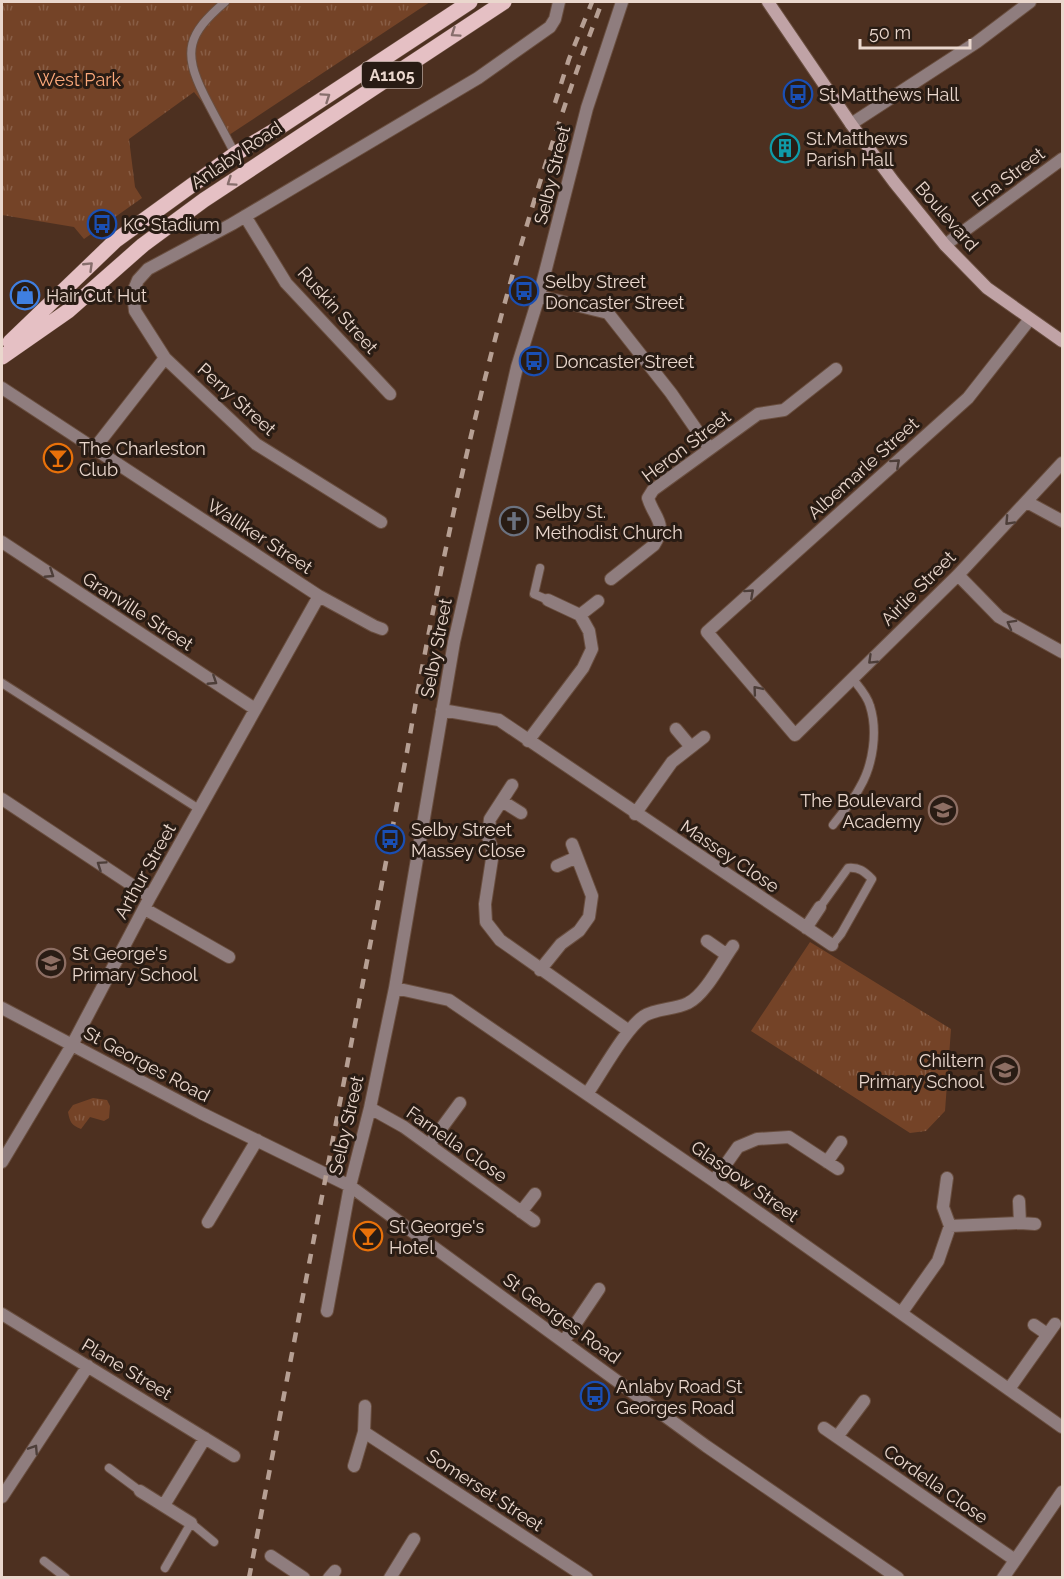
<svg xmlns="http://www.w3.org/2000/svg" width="1064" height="1579" viewBox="0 0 1064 1579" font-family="Raleway,sans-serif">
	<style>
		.park { fill: url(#park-tufts) }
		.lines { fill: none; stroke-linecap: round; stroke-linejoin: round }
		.lane-casing { stroke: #694e3f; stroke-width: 10 }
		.street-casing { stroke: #694e3f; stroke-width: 14 }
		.secondary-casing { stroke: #694e3f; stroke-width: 14 }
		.primary-casing { stroke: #694e3f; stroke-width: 16 }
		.lane { stroke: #8f7d7e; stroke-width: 8 }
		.street { stroke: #8f7d7e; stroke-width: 12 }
		.secondary { stroke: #c0a3a6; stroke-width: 12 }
		.primary { stroke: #e5c0c4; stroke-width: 15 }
		.rail { stroke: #b69f93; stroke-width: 4.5; stroke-dasharray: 10 10; stroke-linecap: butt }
		.oneway { stroke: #876e6c }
		.oneway2 { stroke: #4d3e39 }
		.labels { text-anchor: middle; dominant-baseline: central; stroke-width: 6; stroke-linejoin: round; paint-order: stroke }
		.shield { fill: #291c14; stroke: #b09f96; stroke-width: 1.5 }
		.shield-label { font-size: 16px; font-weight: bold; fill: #ead7cd }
		.park-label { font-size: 18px; fill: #fda97b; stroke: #291c14 }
		.poi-label { font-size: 18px; fill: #ead7cd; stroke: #291c14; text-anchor: start }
		.street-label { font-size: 18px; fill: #ead7cd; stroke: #291c14 }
	</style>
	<defs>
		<pattern id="park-tufts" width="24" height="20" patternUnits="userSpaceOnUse" patternTransform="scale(1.5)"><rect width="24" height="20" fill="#744327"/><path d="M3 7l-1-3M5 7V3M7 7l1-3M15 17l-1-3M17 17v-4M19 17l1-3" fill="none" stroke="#885d45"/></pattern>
	</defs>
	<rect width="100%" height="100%" fill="#4d3020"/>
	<!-- park -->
	<path class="park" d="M2,2H430L229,135L194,92L129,139L135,187L142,198L84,239L74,227L2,215Z
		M810,942L951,1029L945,1111L926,1131L910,1133L751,1031Z
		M93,1098L107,1100L110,1106L109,1118L104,1121L90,1117L81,1129C71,1125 70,1122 68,1112L73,1105Z"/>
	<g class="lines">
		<!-- lane casing -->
		<g class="lane-casing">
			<path id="lane" d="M225,2C188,34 182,51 204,95C214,115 225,134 235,154
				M540,568L534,594L548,600
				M2,683L199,809
				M833,825C842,813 853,801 860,787C873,765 878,731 870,706C867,695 859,687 852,678
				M820,907L848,868C859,867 864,871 872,879L841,934L832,945
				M109,1468L140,1491
				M44,1561L66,1578
				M165,1568L191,1523L214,1542"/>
		</g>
		<!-- street casing -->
		<g class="street-casing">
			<path id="street" d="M851,124L977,42L1030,2
				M245,216L286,283L390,394
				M945,245L1062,159
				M539,296L608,313L671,393L709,448
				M1030,319L968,398L707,632L795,735L958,575L1062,463
				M2,388L319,596L374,626L382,629
				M94,449L165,358
				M1027,502L1062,521
				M381,522L256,444L165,358L135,311L133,292L138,280L148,269L232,224L478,78L550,27L555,19L559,2
				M2,542L255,709
				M958,575L999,617L1062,652
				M611,579L654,545C668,523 654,518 648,498L653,490L758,414L784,410L836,369
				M580,615L598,601
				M442,710L499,720L832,945
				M676,729L691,747
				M528,741L583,668L592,649L589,631L580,615L548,600
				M512,785L490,819L488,837L492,848V859L485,904L486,922L500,940L629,1031
				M2,799L150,897
				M502,801L521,813
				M635,814L672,762L704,737
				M557,866L577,857
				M145,909L229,957
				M806,928L820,907
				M707,941L727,955
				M540,970L561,944L579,931L589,917L592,896L572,844
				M395,988L449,1000L714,1181L1062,1427
				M2,1008L201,1113L350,1186L706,1446L898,1578
				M587,1094C601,1074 625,1029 644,1016C657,1008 674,1010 688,1003C705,995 722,961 733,946
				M370,1108L404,1127L534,1221
				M429,1145L460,1103
				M2,1162L72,1045L150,897L319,596
				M827,1162L841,1142
				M947,1178L943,1207L950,1226
				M714,1181L738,1147L757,1139L789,1137L838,1169
				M1019,1201L1020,1223
				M521,1212L535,1194
				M208,1222L257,1140
				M327,1311L350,1186L370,1108L395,988L454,642L517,367L539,296L587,108L622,2
				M902,1312L938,1261L950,1226L1020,1223L1035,1224
				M2,1314L234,1456
				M1034,1325L1047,1334
				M564,1341L599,1289
				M1009,1389L1055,1324
				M824,1428L1015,1560
				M364,1432L587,1578
				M837,1437L864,1401
				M354,1466L364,1432L365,1406
				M140,1491L191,1523
				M2,1497L88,1366
				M164,1505L205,1438
				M271,1556L304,1578
				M329,1578L335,1571
				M390,1578L414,1539
				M1003,1578L1062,1492"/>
		</g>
		<!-- secondary casing -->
		<g class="secondary-casing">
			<path id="secondary" d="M768,2L851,124L894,182L945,245L987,288L1062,341"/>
		</g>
		<!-- primary casing -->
		<g class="primary-casing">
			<path id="primary" d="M10,342L115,241L235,154L277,129L470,2
				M2,357L68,311L143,245L204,200L504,2"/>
		</g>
		<!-- lane -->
		<use href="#lane" class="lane"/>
		<!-- street -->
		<use href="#street" class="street"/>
		<!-- secondary -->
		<use href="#secondary" class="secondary"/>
		<!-- primary -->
		<use href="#primary" class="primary"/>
		<!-- rail -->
		<path class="rail" d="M555,103L569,59L592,2
			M249,1578L407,752C451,498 510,244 602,2"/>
	</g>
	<!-- one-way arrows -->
	<defs><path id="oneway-chevron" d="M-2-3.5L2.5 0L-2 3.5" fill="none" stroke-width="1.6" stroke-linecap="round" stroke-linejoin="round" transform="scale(1.5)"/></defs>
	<g class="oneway">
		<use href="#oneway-chevron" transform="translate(455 33) rotate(146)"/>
		<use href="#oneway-chevron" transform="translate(326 97) rotate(-34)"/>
		<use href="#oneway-chevron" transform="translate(231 182) rotate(146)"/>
		<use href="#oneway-chevron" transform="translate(89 266) rotate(-44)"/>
	</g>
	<g class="oneway2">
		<use href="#oneway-chevron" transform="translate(896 463) rotate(-42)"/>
		<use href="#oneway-chevron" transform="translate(1009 521) rotate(133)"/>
		<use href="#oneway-chevron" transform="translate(50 574) rotate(33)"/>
		<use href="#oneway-chevron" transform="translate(750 593) rotate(-42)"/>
		<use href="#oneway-chevron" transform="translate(1011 624) rotate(-151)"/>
		<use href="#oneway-chevron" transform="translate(872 660) rotate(136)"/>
		<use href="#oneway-chevron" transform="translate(213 681) rotate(33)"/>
		<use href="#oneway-chevron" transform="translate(757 690) rotate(-130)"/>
		<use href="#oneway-chevron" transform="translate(101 865) rotate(-146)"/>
		<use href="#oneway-chevron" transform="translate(34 1449) rotate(-57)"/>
	</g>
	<!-- icons -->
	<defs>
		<g id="bus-ring" transform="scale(1.5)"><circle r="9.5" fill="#291c14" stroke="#1a4fb4" stroke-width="1.5"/><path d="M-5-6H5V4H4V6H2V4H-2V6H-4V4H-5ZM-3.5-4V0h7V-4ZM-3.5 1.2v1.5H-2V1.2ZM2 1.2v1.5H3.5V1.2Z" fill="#1a4fb4"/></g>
		<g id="building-ring" transform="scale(1.5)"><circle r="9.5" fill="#291c14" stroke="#0f9aa8" stroke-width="1.5"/><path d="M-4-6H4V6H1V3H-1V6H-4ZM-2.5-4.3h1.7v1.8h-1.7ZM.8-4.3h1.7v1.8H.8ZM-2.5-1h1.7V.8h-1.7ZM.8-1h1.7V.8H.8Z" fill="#0f9aa8"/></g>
		<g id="shop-ring" transform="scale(1.5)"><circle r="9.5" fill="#291c14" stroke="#3f7fe0" stroke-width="1.5"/><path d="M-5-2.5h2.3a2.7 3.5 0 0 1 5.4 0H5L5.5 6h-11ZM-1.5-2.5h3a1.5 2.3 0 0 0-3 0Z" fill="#3f7fe0"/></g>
		<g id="bar-ring" transform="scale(1.5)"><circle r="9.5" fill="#291c14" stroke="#e8710a" stroke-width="1.5"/><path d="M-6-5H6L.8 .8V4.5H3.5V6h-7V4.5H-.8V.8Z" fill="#e8710a"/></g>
		<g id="church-ring" transform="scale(1.5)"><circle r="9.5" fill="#291c14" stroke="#6b7280" stroke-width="1.5"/><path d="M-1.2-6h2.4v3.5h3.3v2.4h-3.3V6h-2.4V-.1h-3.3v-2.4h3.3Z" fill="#6b7280"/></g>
		<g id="school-ring" transform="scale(1.5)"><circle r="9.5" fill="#291c14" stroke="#8d6e63" stroke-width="1.5"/><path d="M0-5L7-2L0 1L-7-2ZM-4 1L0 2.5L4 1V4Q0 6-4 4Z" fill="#8d6e63"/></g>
	</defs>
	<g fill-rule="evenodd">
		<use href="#bus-ring" x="798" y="94"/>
		<use href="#building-ring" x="785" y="148"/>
		<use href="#bus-ring" x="102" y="224"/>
		<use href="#bus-ring" x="524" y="291"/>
		<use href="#shop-ring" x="25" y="295"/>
		<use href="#bus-ring" x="534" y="361"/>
		<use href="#bar-ring" x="58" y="458"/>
		<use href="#church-ring" x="514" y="521"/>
		<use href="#school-ring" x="943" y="810"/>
		<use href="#bus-ring" x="390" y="839"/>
		<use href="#school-ring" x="51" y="963"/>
		<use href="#school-ring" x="1005" y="1070"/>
		<use href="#bar-ring" x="368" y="1236"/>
		<use href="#bus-ring" x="595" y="1396"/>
	</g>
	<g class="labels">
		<!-- shield labels -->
		<rect class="shield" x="362" y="62" width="60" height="26" rx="4.5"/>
		<g class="shield-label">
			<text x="392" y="75">A1105</text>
		</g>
		<!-- park labels -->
		<g class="park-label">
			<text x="79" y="79">West Park</text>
		</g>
		<!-- poi labels -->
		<g class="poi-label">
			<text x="819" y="94">St Matthews Hall</text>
			<text x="806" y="138">St.Matthews<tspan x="806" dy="21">Parish Hall</tspan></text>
			<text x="123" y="224">KC Stadium</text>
			<text x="545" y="281">Selby Street<tspan x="545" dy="21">Doncaster Street</tspan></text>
			<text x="46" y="295">Hair Cut Hut</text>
			<text x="555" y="361">Doncaster Street</text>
			<text x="79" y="448">The Charleston<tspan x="79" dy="21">Club</tspan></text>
			<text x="535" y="511">Selby St.<tspan x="535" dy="21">Methodist Church</tspan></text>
			<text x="922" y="800" text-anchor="end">The Boulevard<tspan x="922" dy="21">Academy</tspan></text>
			<text x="411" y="829">Selby Street<tspan x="411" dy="21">Massey Close</tspan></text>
			<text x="72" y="953">St George's<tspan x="72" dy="21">Primary School</tspan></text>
			<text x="984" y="1060" text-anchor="end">Chiltern<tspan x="984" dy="21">Primary School</tspan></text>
			<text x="389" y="1226">St George's<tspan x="389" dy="21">Hotel</tspan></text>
			<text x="616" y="1386">Anlaby Road St<tspan x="616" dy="21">Georges Road</tspan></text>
		</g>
		<!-- street labels -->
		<g class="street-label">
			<text transform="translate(236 155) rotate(-34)">Anlaby Road</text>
			<text transform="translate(552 175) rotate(-76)">Selby Street</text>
			<text transform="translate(1008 177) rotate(-37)">Ena Street</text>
			<text transform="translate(947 216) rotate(49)">Boulevard</text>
			<text transform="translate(338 310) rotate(48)">Ruskin Street</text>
			<text transform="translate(237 399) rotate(42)">Perry Street</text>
			<text transform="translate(686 446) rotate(-37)">Heron Street</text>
			<text transform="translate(863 468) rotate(-42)">Albemarle Street</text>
			<text transform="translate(260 536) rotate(33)">Walliker Street</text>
			<text transform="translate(918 588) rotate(-45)">Airlie Street</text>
			<text transform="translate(138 611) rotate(33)">Granville Street</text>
			<text transform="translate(436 648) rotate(-79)">Selby Street</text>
			<text transform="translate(730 856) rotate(34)">Massey Close</text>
			<text transform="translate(145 871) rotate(-61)">Arthur Street</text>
			<text transform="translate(147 1064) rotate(28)">St Georges Road</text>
			<text transform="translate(346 1125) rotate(-77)">Selby Street</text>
			<text transform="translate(457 1144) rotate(35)">Farnella Close</text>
			<text transform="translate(745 1181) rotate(35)">Glasgow Street</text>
			<text transform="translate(562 1318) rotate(36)">St Georges Road</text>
			<text transform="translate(127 1369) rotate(31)">Plane Street</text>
			<text transform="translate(936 1484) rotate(35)">Cordella Close</text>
			<text transform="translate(485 1490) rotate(33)">Somerset Street</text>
		</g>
	</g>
	<!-- border -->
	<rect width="1064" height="1579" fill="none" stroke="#ead7cd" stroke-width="6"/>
	<!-- scale -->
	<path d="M860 39v9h110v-9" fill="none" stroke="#ead7cd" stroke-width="3"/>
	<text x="869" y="39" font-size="18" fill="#ead7cd" stroke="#291c14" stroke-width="4.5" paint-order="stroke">50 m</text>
</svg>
